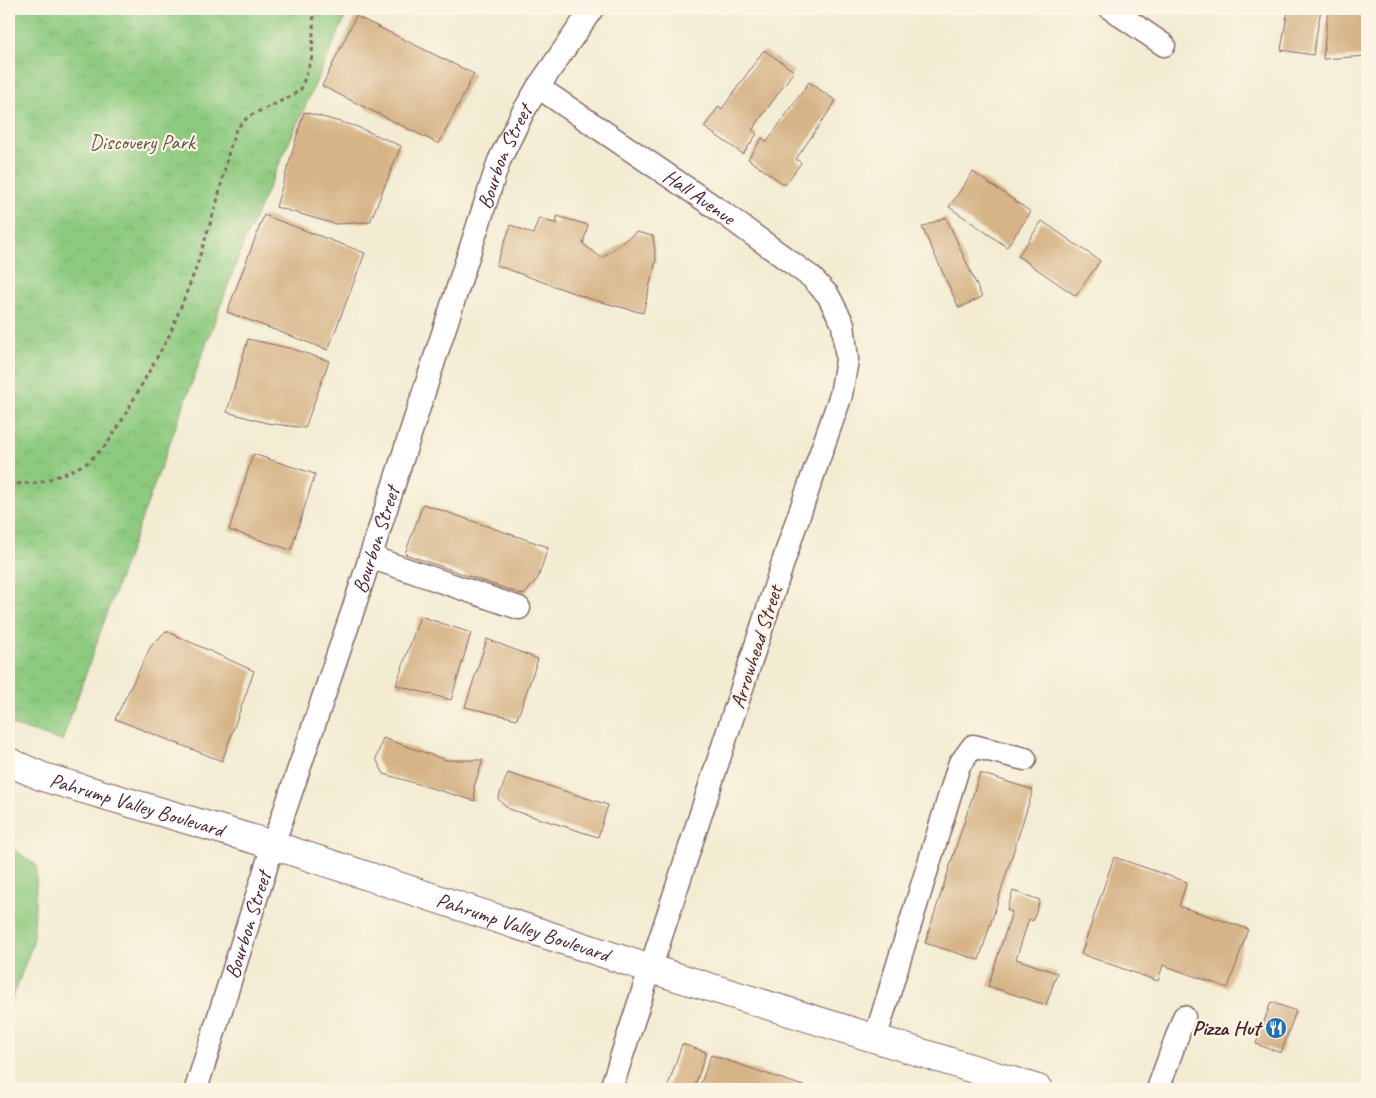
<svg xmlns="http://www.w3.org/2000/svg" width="1376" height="1098" viewBox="0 0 1376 1098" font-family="Caveat,sans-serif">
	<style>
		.green { fill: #8dca7f; stroke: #6c7455 }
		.park { fill: url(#park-crowns); stroke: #6c7455 }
		.building { fill: #d6b487 }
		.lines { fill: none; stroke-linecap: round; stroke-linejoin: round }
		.minor-casing { stroke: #856766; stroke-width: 25 }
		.major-casing { stroke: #856766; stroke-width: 30 }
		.path { stroke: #856766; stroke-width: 3; stroke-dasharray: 4 4; stroke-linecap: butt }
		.minor { stroke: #fff; stroke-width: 22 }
		.major { stroke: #fff; stroke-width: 28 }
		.labels { text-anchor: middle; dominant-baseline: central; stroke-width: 4.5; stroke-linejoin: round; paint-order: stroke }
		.park-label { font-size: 21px; fill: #5e5244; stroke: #fcf5e5 }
		.street-label { font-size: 21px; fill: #4a1f2b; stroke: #fcf5e5 }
		.poi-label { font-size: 21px; font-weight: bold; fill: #4a1f2b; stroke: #fcf5e5; text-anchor: end }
	</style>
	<defs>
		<pattern id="park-crowns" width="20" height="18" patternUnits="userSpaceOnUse" patternTransform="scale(1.25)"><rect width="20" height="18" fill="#8dca7f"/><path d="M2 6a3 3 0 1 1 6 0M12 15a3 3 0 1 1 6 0" fill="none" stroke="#7bad6e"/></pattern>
	</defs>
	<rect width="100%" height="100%" fill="#fcf5e5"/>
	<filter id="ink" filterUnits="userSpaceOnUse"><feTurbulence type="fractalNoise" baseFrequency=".02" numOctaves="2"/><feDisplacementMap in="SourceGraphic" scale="10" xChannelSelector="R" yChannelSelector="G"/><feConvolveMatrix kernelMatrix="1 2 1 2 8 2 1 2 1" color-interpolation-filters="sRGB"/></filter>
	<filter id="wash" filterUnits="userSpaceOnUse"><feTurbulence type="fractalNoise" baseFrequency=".0096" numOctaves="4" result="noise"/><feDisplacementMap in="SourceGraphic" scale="20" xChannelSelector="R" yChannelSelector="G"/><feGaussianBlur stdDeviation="1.12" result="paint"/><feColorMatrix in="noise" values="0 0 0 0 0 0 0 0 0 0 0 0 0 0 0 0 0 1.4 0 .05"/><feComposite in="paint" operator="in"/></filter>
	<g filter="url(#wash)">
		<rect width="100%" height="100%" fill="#f3ecd3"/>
		<!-- green -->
		<path class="green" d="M9,846L37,866L33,943L9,1007Z"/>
		<!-- park -->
		<path class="park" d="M9,9H349L244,242L112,599L62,741L9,724Z"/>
		<g id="blocks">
			<!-- building -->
			<path class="building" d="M1288,9H1321L1313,55L1281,50Z
				M1328,9H1367V56L1323,59Z
				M356,16L474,74L439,144L322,86Z
				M764,50L794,71L752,130L757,134L743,154L704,127L719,106L722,109Z
				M809,82L836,101L796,159L801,163L785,185L748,159L762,138L767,142Z
				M304,112L355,126L401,146L370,222L335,224L276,207Z
				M973,172L1031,212L1007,247L949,207Z
				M264,215L365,253L328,350L227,312Z
				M557,216L588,225L583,244L602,258L636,232L653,236L656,260L643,313L590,299L496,265L511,225L533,234L539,218L557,224Z
				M946,217L982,297L959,308L922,227Z
				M1042,221L1100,261L1076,296L1018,256Z
				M248,339L293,349L329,361L305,428L267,423L227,412Z
				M253,454L315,474L291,550L229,530Z
				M423,504L548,547L538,578L524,595L405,554Z
				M420,616L471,633L451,700L396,685Z
				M166,631L254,671L222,761L115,719L151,646Z
				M487,639L538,659L517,719L465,707Z
				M383,738L446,760H483L474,787L475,801L384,774L376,759Z
				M508,773L608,805L598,837L509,809L498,799Z
				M980,773L1033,790L979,960L925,943Z
				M1114,857L1187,882L1179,906L1248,929L1228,988L1163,965L1158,981L1081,954Z
				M1013,891L1040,900L1033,921L1029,919L1016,959L1057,973L1046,1005L988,986L1012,912L1007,910Z
				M1271,1002L1296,1011L1281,1053L1256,1044Z
				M682,1044L706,1052L694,1089H667Z
				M711,1055L806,1087L805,1089H699Z"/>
		</g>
	</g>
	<g filter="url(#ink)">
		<use href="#blocks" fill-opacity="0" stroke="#856766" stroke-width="1"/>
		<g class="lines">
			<!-- minor casing -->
			<g class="minor-casing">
				<g id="minor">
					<path d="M1111,9L1164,45"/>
					<path id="s1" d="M538,87L719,210L811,277L828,295L843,324L847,360L841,395L792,535L611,1089"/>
					<path d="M370,557L519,608"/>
					<path d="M875,1039L959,765L973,746L1025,759"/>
					<path id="s2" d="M196,1089L273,845L354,607L499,161L522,114L538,87L592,9"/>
					<path d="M1158,1089L1184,1017"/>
				</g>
			</g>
			<!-- major casing -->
			<g class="major-casing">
				<g id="major">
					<path id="s3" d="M9,762L43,777L273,845L651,969L1038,1089"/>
				</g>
			</g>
			<!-- path -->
			<path class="path" d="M9,484L38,483L64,474L87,463L107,444L120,424L170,334L195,271L217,202L229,151L236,129L249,116L290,97L301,89L312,57L314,9"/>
			<!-- minor -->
			<use href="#minor" class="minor"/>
			<!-- major -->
			<use href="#major" class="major"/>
		</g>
	</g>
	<!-- icons -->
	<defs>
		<g id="restaurant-disc" transform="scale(1.125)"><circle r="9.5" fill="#1f6fb2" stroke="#fcf5e5"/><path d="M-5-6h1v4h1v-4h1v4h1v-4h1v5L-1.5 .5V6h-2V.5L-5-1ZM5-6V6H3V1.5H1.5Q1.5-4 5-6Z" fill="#fff"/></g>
	</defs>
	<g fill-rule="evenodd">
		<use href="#restaurant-disc" x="1276" y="1028"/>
	</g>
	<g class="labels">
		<!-- park labels -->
		<g class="park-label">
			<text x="142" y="142">Discovery Park</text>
		</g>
		<!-- street labels -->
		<g class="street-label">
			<text stroke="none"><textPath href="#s2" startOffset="982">Bourbon Street</textPath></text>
			<text stroke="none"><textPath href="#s1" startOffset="195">Hall Avenue</textPath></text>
			<text stroke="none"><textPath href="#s2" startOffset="578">Bourbon Street</textPath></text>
			<text transform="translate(756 647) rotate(-72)">Arrowhead Street</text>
			<text stroke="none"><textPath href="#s3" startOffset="135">Pahrump Valley Boulevard</textPath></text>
			<text stroke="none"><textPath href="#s2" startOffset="172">Bourbon Street</textPath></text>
			<text stroke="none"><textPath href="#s3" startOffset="540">Pahrump Valley Boulevard</textPath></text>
		</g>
		<!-- poi labels -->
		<g class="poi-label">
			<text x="1260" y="1028">Pizza Hut</text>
		</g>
	</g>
	<!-- margin -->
	<rect width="1376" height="1098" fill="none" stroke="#fcf5e5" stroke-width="30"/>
</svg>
